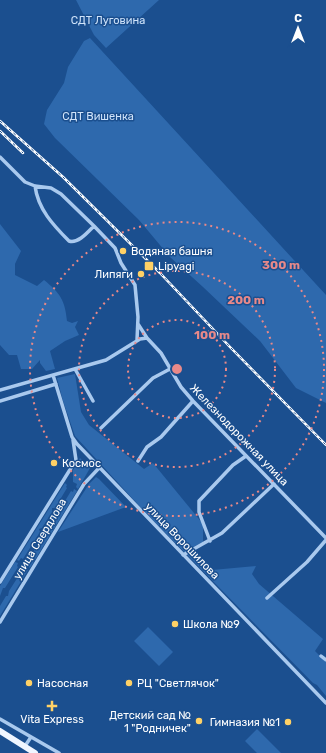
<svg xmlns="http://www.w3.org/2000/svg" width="326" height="753" viewBox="0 0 326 753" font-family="Rubik,sans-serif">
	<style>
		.green { fill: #2e69ad }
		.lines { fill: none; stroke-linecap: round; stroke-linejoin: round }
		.street { stroke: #a9c9ee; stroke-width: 3.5 }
		.primary { stroke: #f0f6ff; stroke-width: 6 }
		.rail-casing { stroke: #fff; stroke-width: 2.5 }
		.rail { stroke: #1b4f8f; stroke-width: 1; stroke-dasharray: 3; stroke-linecap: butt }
		.ring { fill: none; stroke: #e88989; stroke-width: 2; stroke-dasharray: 2 4 }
		.poi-dot { fill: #ffd166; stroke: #1b4f8f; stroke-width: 1.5 }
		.labels { text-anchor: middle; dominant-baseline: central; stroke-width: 3; stroke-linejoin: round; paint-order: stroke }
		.park-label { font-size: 11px; fill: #cfe3fa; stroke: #1b4f8f }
		.poi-label { font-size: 11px; fill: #fff; stroke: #1b4f8f; text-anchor: start }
		.street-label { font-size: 11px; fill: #fff; stroke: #1b4f8f }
		.centre { fill: #e88989; stroke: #1b4f8f; stroke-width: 2 }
		.ring-label { font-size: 12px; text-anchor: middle; font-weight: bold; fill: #e88989; stroke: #1b4f8f; stroke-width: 3; stroke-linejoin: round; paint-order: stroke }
	</style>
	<rect width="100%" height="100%" fill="#1b4f8f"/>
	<!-- green -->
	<path class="green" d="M76,0H159L106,48L94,35Z
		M90,38L326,295V403L296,388L260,341L203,287L170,257L139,220L55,138L44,124L47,110L64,83L68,67L84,41Z
		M0,224L21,251L15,264V275L37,286L44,280C60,293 65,300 67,321L72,323L78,321L75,327L79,335L65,341L50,351L55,369L46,371L40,363V360L32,369H21L17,355H9L0,345Z
		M75,374L81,412L89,425L144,469L153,463L203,524V542L193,547L212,570L256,566L252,574L259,584L323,639L315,651L326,662V696L317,685L313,683L143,510L75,436L63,401L57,378Z
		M80,458L90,468L78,489L76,487L77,484L73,482V470Z
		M96,477L99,479L126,507L58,532L89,484Z
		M65,483L67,485L66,487L67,488L55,508H52V512L42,528L39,529L40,532L23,559L21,558L19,561L17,560Z
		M74,489L77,491L30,568L27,566L28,563L27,562L44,535L47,534L46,531L57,514L60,513L59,511L71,491L73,492Z
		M15,562L18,563L17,566L18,567L5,588H3L0,596V586Z
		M25,568L28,570L0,616V606L6,596H8L9,591L23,569L24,570Z
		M148,627L173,652L159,666L134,641Z
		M257,729L281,753H257L245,741Z"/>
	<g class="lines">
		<!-- street -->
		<path class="street" d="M0,157L25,182L35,186L51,188L61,194L94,226L115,248L121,263L135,285L138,317L137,340
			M35,186C38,209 53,225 69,241C78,244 88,232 94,226
			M138,324L147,338L161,353L181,387L193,401L326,538
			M75,369L93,401
			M53,375L72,437L77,444L326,703
			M0,390L106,360L140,339L147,338
			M0,401L56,384
			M101,428L153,378L170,369
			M138,461L147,447L161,437L193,401
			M210,541L199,512V501L233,465L246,456
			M183,555L222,533L274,484
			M0,582L76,460L73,440
			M267,598L307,562L326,540
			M0,622L84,484L99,468
			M321,656L326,660
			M0,719L59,753
			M25,746L31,737"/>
		<!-- primary -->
		<path class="primary" d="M0,731L35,753"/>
		<!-- rail casing -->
		<g class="rail-casing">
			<path id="rail" d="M0,121L63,177L160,273L230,347L326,445
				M0,131L23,153"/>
		</g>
		<!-- rail -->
		<use href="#rail" class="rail"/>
	</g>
	<!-- distance rings -->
	<g class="ring">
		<circle cx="177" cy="369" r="49"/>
		<circle cx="177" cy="369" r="98"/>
		<circle cx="177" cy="369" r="147"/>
	</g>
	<!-- markers -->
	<g class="poi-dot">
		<circle cx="123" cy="251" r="4"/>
		<rect x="144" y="261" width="10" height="10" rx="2"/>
		<circle cx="141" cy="274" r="4"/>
		<circle cx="54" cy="463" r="4"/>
		<circle cx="175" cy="624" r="4"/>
		<circle cx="29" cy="683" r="4"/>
		<circle cx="129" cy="683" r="4"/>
		<path d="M50 700h4v4h4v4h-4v4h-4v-4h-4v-4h4z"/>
		<circle cx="199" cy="721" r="4"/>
		<circle cx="288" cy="722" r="4"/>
	</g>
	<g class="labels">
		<!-- park labels -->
		<g class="park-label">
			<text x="108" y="20">СДТ Луговина</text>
			<text x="98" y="116">СДТ Вишенка</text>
		</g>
		<!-- poi labels -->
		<g class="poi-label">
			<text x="131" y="251">Водяная башня</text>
			<text x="158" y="266">Lipyagi</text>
			<text x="133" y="274" text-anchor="end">Липяги</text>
			<text x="62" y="463">Космос</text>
			<text x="183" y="624">Школа №9</text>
			<text x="37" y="683">Насосная</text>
			<text x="137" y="683">РЦ "Светлячок"</text>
			<text x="191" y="715" text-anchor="end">Детский сад №<tspan x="191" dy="13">1 "Родничек"</tspan></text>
			<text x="52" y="719" text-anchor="middle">Vita Express</text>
			<text x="280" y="722" text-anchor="end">Гимназия №1</text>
		</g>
		<!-- street labels -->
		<g class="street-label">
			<text transform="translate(239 435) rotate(46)">Железнодорожная улица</text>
			<text transform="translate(40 539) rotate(-59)">улица Свердлова</text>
			<text transform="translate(182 541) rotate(46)">улица Ворошилова</text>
		</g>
	</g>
	<circle cx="177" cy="369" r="6" class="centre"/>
	<g class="ring-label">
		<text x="281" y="269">300 m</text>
		<text x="246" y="304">200 m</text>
		<text x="212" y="339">100 m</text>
	</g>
	<!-- north arrow -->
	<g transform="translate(298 28)" stroke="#1b4f8f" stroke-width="3" paint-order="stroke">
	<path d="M0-3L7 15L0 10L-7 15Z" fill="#ffffff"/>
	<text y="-6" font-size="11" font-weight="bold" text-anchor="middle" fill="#ffffff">С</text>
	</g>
</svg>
